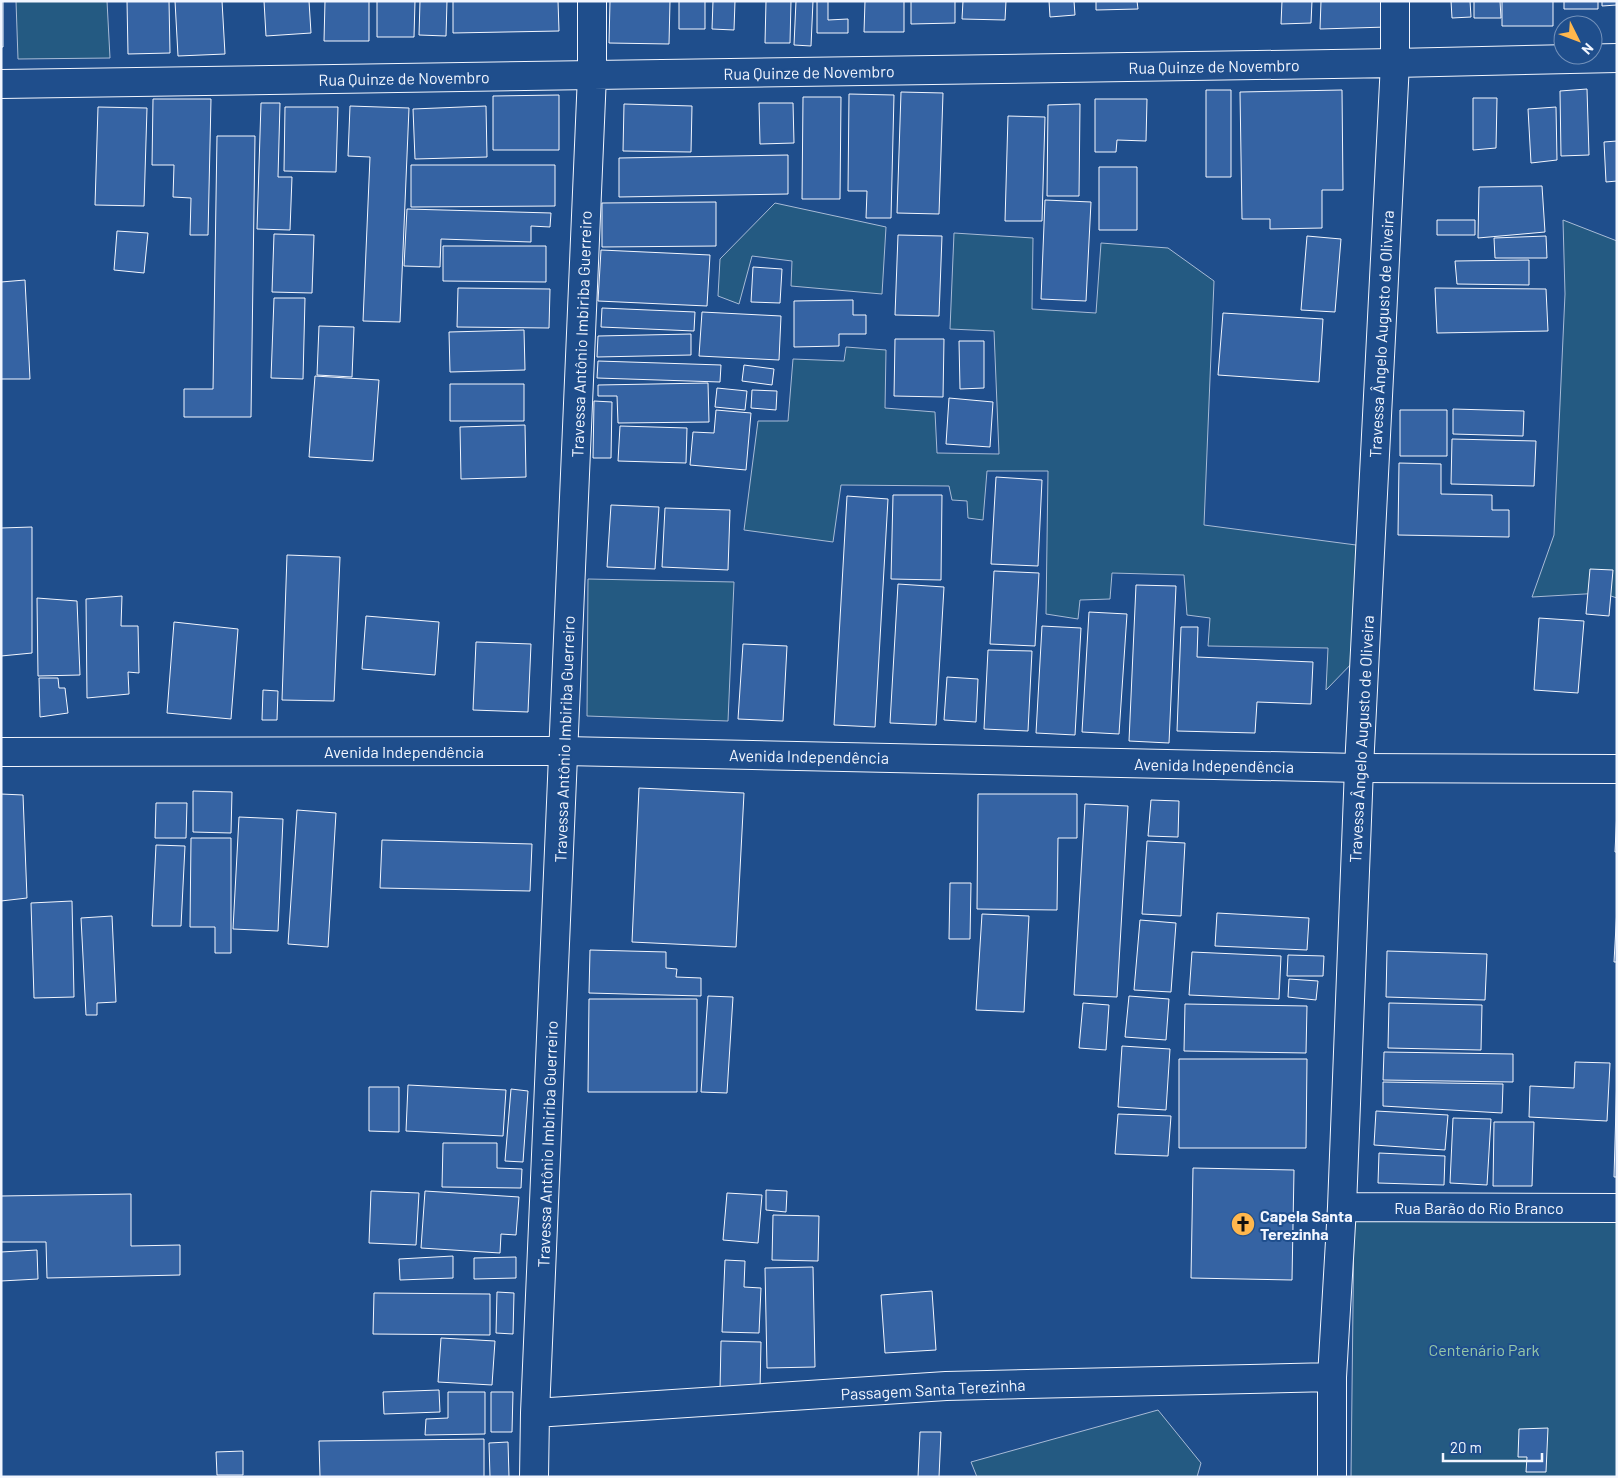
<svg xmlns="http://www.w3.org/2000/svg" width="1618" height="1478" viewBox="0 0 1618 1478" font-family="Barlow,sans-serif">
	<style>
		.green { fill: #245a82; stroke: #a8bbd7 }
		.building { fill: #3563a3; stroke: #f2f6ff }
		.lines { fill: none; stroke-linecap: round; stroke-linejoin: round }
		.minor-casing { stroke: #f2f6ff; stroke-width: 30 }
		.tertiary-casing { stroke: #f2f6ff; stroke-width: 30 }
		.minor { stroke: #1f4e8c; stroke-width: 28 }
		.tertiary { stroke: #1f4e8c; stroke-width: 28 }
		.labels { text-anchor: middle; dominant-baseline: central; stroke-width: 4; stroke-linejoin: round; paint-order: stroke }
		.street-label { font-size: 16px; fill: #f2f6ff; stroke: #1f4e8c }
		.poi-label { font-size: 16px; font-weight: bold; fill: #f2f6ff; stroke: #1f4e8c; text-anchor: start }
		.park-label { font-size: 16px; fill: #97c8a6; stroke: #1f4e8c }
	</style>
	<rect width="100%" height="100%" fill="#1f4e8c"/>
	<!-- green -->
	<path class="green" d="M16,1H107L110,58L18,59Z
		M775,203L886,227L882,294L791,286L792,261L752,256L739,304L718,296L720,259Z
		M1563,220L1617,241V598L1602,593L1532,597L1554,535L1565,294Z
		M954,233L1033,238L1032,309L1096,313L1101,243L1168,248L1214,281L1204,525L1356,545L1358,657L1326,690L1328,648L1208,646L1210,618L1187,615L1184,575L1112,573L1110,599L1080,600L1078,619L1046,614L1048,471H987L983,520L968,518L967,501L952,500L949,486L841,485L833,542L744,530L758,421H788L793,359L844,361L846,347L886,350L885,408L935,412L937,453L999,454L994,331L950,329Z
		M588,579L734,582L728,721L587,716Z
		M1354,1220L1617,1221V1477H1351Z
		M1158,1410L1201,1463L1197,1477H977L971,1462Z"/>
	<!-- building -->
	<path class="building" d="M1,1H3V47H1Z
		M127,1H169L170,53L128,54Z
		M175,1H222L225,54L178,56Z
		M264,1H309L311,33L266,36Z
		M325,1H369V41H324Z
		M377,1H415L414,37H377Z
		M420,1H447L446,36L419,35Z
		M453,1H558L559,31L453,33Z
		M610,1H670L669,44L609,43Z
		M679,1H705V29H679Z
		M713,1H735L734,30L712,29Z
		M766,1H791L790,43H765Z
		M796,1H813L811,46L794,45Z
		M817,1H828V20L848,19V33H817Z
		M865,1H904V32H864Z
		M911,1H955V23L911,24Z
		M963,1H1006L1005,20L962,19Z
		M1049,1H1074L1075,15L1050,17Z
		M1096,1H1137L1138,9L1096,10Z
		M1282,1H1312L1311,23L1281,24Z
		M1321,1H1387V27L1320,29Z
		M1451,1H1470L1471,17L1452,18Z
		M1474,1H1500L1501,18H1474Z
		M1502,1H1553V26H1502Z
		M1564,1H1598V9H1564Z
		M1602,1H1617V5L1602,6Z
		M1587,89L1589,155L1561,156L1560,91Z
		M1206,90H1231V177H1206Z
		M1342,90L1343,190H1322V228L1270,229V219H1242L1240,92Z
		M901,92L943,93L939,214L897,213Z
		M849,94L894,95L891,218H866L867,191H848Z
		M559,95V150H493V96Z
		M803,97H841L840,199H802Z
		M1473,98H1497L1496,148L1473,150Z
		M153,99H211L208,235H190L191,198L173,197L174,165H152Z
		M1095,99H1147L1146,141L1117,140L1116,152H1095Z
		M261,103H280L278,177H292L290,230L257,229Z
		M759,103H793L794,143L760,144Z
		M624,104L692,106L691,152L623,151Z
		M1080,104L1079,196H1047L1048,105Z
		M350,106L409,108L400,322L363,321L370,157L348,156Z
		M486,106L487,157L415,159L413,109Z
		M98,107L147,108L144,206L95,205Z
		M285,107H338L336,172L284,171Z
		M1556,107L1557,160L1531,163L1528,109Z
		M1008,116L1045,117L1042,221H1005Z
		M217,136H255L251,417H184V389H213Z
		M1617,141V181L1606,182L1604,142Z
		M788,155V194L619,197V158Z
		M411,165H555V206L411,207Z
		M1099,167H1137V230H1099Z
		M1542,186L1545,232L1478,238L1479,187Z
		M1045,200L1091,202L1086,301L1041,299Z
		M716,202V246L602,247V203Z
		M407,209L551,213L550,227L531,226V242L441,239L440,267L404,266Z
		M1437,220H1475V235H1437Z
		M117,231L148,233L144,273L114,270Z
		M274,234L314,235L312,293L272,292Z
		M898,235L942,236L939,316L895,315Z
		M1307,236L1341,239L1335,312L1301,310Z
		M1546,236L1547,258H1495L1494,238Z
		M443,246H546V282L443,281Z
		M601,250L710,255L707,306L598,301Z
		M1529,260V285L1457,284L1455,261Z
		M753,267L782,269L780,303L751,302Z
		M25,280L30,379H1V282Z
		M458,288L550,289L549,328L457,327Z
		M1435,288L1546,289L1548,331L1437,333Z
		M274,298H305L303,379L271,378Z
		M853,300V315H866V334H839V346L794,347V301Z
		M602,308L695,312L694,331L601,327Z
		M702,312L781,316L779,360L699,356Z
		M1223,313L1323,319L1319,382L1218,375Z
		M319,326L354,327L352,377L317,375Z
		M524,330L525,370L450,372L449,332Z
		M691,334V355L597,357L598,336Z
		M895,339H944L943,397L894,396Z
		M959,341H984V388L960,389Z
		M598,361L721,365L720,382L597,378Z
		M744,365L774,369L772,385L742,381Z
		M315,376L379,380L373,461L309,457Z
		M708,383L709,422L618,423L617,396H598V385Z
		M450,384H524V421H450Z
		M717,388L747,391L745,410L715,407Z
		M752,390L777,391L776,410L751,408Z
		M949,398L993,402L990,447L946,444Z
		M594,401L612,402L611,458H593Z
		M1453,409L1524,411L1523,436L1453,434Z
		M716,410L751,413L746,470L690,465L693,432L714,433Z
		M1400,410H1447V456H1400Z
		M525,425L526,477L461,479L460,427Z
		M620,426L687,428L686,463L618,461Z
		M1452,439L1536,441L1534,486L1451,484Z
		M1399,463L1441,464V494L1492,495V510H1509V537L1398,535Z
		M996,477L1042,480L1038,566L991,564Z
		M893,495H942L941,580L891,579Z
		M847,496L888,499L875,727L834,725Z
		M611,505L659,507L655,569L607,567Z
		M665,508L730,510L728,570L662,567Z
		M32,527V653L1,656V528Z
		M287,555L340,557L334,701L282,700Z
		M1590,569L1613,570L1609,616L1586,614Z
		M994,571L1039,573L1035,646L990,644Z
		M898,584L944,587L936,725L890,723Z
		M1136,585L1176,586L1169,743L1129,741Z
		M122,596L121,626H138L139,673L128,672L129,694L87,698L86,599Z
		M37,598L77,601L80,675L38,676Z
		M1089,612L1127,614L1119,734L1082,732Z
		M366,616L439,622L435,675L362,669Z
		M1539,618L1584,621L1578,693L1534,690Z
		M174,622L238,629L231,719L167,713Z
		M1042,626L1081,628L1075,735L1036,733Z
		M1181,627H1198L1197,657L1313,662L1311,704L1257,702L1255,733L1177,731Z
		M476,642L531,644L528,712L473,710Z
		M743,644L787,646L783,721L738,719Z
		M988,650L1032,651L1028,731L984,729Z
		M947,677L978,679L976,722L944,720Z
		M39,678H58L59,688H65L68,713L40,717Z
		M263,690L278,691L277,720H262Z
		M639,788L744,793L736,947L632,942Z
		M193,791L232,792L231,833L193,832Z
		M1,794L23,795L27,898L1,901Z
		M978,794H1077V838H1058L1057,910L977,909Z
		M1151,800L1179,801L1178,837L1148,836Z
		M156,803H187L186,838H155Z
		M1085,804L1128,806L1117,997L1074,995Z
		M297,810L336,813L328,947L288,944Z
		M1617,810V852H1615Z
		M239,817L283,819L278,931L233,929Z
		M191,838H231V953H215V927H190Z
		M382,840L532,844L530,891L380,888Z
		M1147,841L1185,843L1181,916L1142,914Z
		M156,845L185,846L181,926H152Z
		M950,883H971L970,939H949Z
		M72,901L74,997L34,998L31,903Z
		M1617,908V962H1614Z
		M1217,913L1309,918L1307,950L1215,946Z
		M982,914L1029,916L1024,1012L976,1010Z
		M112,916L116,1002L97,1003V1015H86L81,918Z
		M1140,920L1176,923L1171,992L1134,990Z
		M590,950L666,952V968L677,969L676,977L701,978V996L589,993Z
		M1387,951L1487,954L1485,1000L1386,997Z
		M1192,952L1281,956L1279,999L1189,995Z
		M1288,955L1324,956L1323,976H1287Z
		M1289,979L1318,981L1316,1000L1288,997Z
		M708,996L733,997L727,1093L701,1092Z
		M1129,996L1169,999L1166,1040L1125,1037Z
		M589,999H697V1092H588Z
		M1083,1003L1109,1005L1106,1050L1079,1048Z
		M1389,1003L1482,1005L1481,1050L1388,1048Z
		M1185,1004L1307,1006L1306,1053L1184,1051Z
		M1122,1046L1170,1049L1166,1110L1118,1107Z
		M1384,1052L1513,1054V1082L1383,1080Z
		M1179,1059H1307L1306,1148H1179Z
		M1575,1062L1610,1063L1607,1121L1529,1117L1530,1086L1574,1088Z
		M1617,1072V1177H1614Z
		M1383,1082L1503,1084L1502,1113L1383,1106Z
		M408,1085L506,1090L503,1136L406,1131Z
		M369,1087H399V1132L369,1131Z
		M511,1089L528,1091L523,1162L505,1161Z
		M1376,1111L1448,1115L1445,1150L1374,1145Z
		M1118,1114L1171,1116L1168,1156L1115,1154Z
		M1453,1118L1491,1119L1487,1185L1450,1183Z
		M1494,1122H1534L1532,1186H1493Z
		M443,1143H497V1168L522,1169L521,1188L442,1187Z
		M1379,1153L1445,1156L1444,1185L1378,1183Z
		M1193,1168L1294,1170L1292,1280L1191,1278Z
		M766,1190L787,1191L786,1212L766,1210Z
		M371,1191L419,1193L416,1245L369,1243Z
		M425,1191L519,1197L516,1235L501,1234L500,1253L421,1248Z
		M727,1193L762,1195L758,1243L723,1240Z
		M131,1194V1246L180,1245V1275L47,1278L46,1242H1V1196Z
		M773,1215L819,1216L818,1261L772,1260Z
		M37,1250L38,1279L1,1281V1252Z
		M453,1256V1278L400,1280L399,1259Z
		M516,1257V1278L474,1279V1258Z
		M725,1260L745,1261L744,1287L761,1288L759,1333L722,1332Z
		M813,1267L815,1367L767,1368L765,1268Z
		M932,1291L936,1350L885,1353L881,1295Z
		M497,1292L514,1293L513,1334L496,1333Z
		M374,1293L490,1294V1335L373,1334Z
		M441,1338L495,1341L492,1385L438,1382Z
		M721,1341L761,1342L760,1390L720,1389Z
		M439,1390L440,1412L384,1414L383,1392Z
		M448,1392H485V1434L425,1435L426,1419L448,1418Z
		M491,1392H513L512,1432H491Z
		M1548,1428L1546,1472H1526L1527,1457H1518L1519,1429Z
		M920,1432H941L939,1477H918Z
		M484,1439V1477H320L319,1441Z
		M508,1442L509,1477H490L489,1443Z
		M243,1451V1475H217L216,1452Z"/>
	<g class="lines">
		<!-- minor casing -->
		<g class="minor-casing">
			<path id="minor" d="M1,84L1395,63L1617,58
				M1342,1207L1617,1208
				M535,1413L946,1386L1332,1377
				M534,1477L535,1413L592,75V1
				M1332,1477V1377L1342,1207L1359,768L1395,63V1"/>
		</g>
		<!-- tertiary casing -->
		<g class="tertiary-casing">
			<path id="tertiary" d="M1,752L564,751L1359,768L1617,769"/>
		</g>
		<!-- minor -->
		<use href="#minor" class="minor"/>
		<!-- tertiary -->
		<use href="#tertiary" class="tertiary"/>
	</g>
	<!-- icons -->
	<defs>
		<g id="church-disc" transform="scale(1.25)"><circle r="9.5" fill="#ffb74d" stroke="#1f4e8c"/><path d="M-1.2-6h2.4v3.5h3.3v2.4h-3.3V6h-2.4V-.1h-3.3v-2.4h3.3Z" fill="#111"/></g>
	</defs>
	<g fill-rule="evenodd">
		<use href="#church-disc" x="1243" y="1224"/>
	</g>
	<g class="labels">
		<!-- street labels -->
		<g class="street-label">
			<text transform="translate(1214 66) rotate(-1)">Rua Quinze de Novembro</text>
			<text transform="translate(809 72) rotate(-1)">Rua Quinze de Novembro</text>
			<text transform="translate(404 78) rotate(-1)">Rua Quinze de Novembro</text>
			<text transform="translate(581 334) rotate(-88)">Travessa Antônio Imbiriba Guerreiro</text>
			<text transform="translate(1381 334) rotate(-87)">Travessa Ângelo Augusto de Oliveira</text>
			<text transform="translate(564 739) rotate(-88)">Travessa Antônio Imbiriba Guerreiro</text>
			<text transform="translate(1361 739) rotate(-87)">Travessa Ângelo Augusto de Oliveira</text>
			<text x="404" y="751">Avenida Independência</text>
			<text transform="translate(809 756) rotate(1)">Avenida Independência</text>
			<text transform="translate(1214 765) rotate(1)">Avenida Independência</text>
			<text transform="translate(547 1144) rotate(-88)">Travessa Antônio Imbiriba Guerreiro</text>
			<text x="1479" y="1207">Rua Barão do Rio Branco</text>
			<text transform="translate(933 1389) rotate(-3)">Passagem Santa Terezinha</text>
		</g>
		<!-- poi labels -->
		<g class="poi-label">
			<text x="1260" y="1215">Capela Santa<tspan x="1260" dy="18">Terezinha</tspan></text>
		</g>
		<!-- park labels -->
		<g class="park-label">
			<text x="1484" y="1349">Centenário Park</text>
		</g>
	</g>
	<!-- border -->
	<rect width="1618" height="1478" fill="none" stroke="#f2f6ff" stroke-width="5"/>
	<!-- north arrow -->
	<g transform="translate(1578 40) rotate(132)"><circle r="24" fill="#1f4e8c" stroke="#7391ba"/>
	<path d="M0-4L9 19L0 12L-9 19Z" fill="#ffb74d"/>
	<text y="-8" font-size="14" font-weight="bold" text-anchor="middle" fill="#f2f6ff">N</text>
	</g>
	<!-- scale -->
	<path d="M1443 1453v8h99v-8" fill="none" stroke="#f2f6ff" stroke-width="2.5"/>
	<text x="1450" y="1453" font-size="15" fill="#f2f6ff" stroke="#1f4e8c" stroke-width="4" paint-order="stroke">20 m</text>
</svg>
